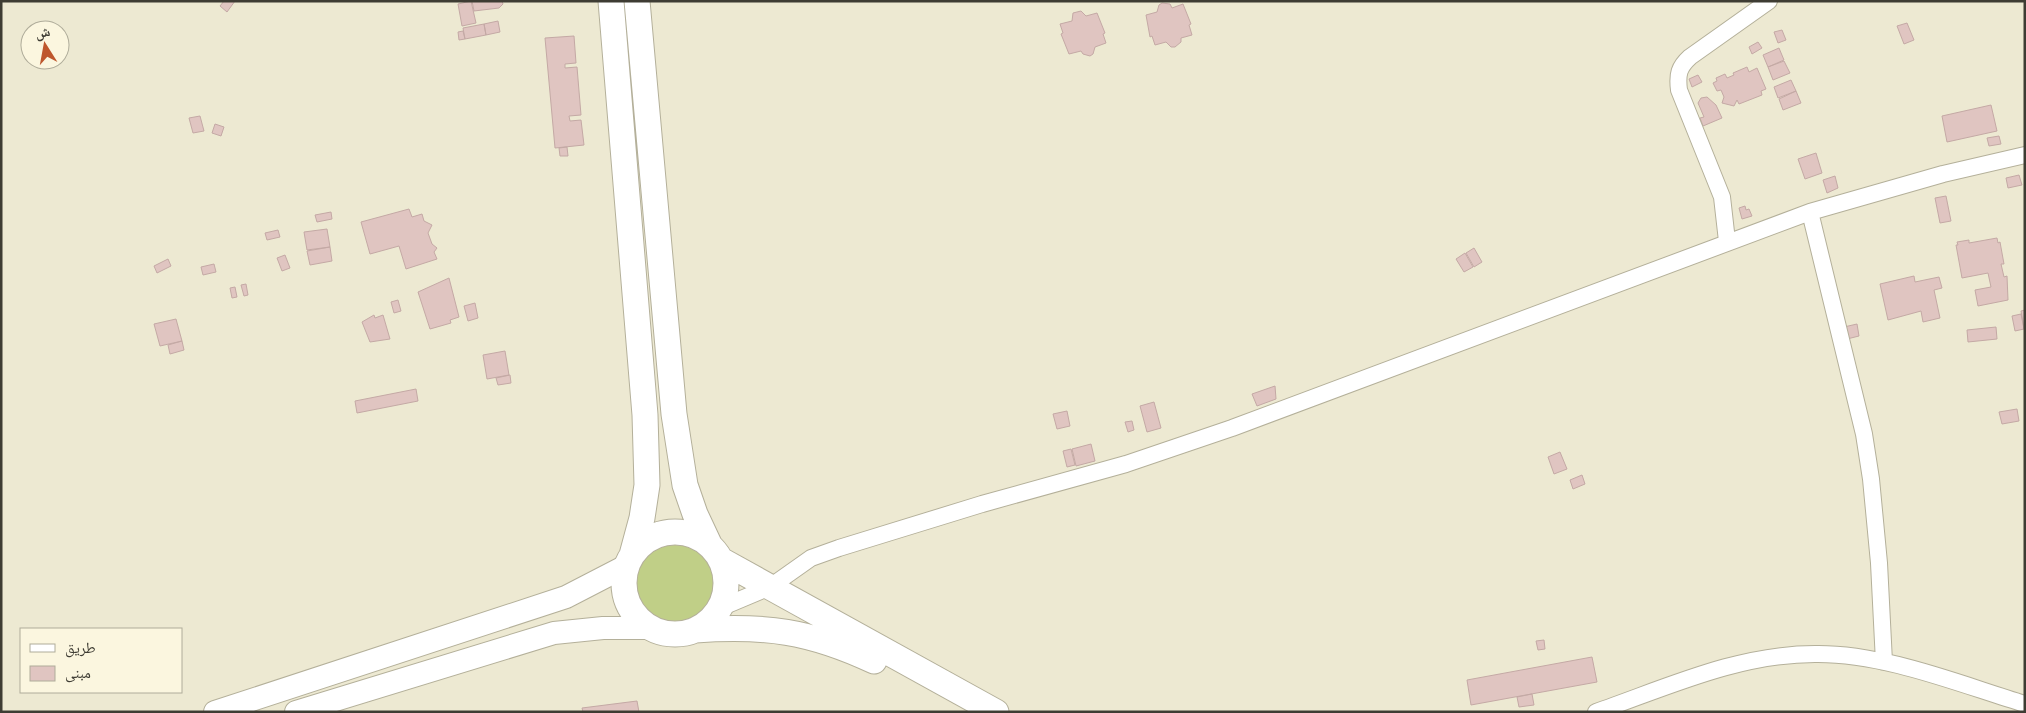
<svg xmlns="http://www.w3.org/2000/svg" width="2026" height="713" viewBox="0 0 2026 713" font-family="Roboto,'Noto Naskh Arabic',sans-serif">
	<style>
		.green { fill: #c0cf87 }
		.building { fill: #e0c5c1; stroke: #c4a9a5 }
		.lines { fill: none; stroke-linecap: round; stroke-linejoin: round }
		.minor-casing { stroke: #b4b09a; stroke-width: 18 }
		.secondary-casing { stroke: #b4b09a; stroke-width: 24 }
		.primary-casing { stroke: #b4b09a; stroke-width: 27 }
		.minor { stroke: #fff; stroke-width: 16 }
		.secondary { stroke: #fff; stroke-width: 22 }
		.primary { stroke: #fff; stroke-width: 25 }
	</style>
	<rect width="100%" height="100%" fill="#ede9d2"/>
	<!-- green -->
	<path class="green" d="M635 585a40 40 0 1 1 80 0a40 40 0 1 1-80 0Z"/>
	<!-- building -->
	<path class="building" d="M224,1H235L227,12L220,6Z
		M471,1L476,23L462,26L458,4Z
		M472,1H502L503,4L499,8L474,11Z
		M1162,3L1170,4L1172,8L1183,4L1191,24L1189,25L1192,35L1181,38V42L1175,47H1171L1166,42L1155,45L1152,36L1150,37L1146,15L1157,12L1159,5Z
		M1081,11L1086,16L1097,13L1105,33L1103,34L1106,43L1095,47L1093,54L1090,56L1083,54L1081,51L1069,54L1061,34L1063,33L1060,24L1072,21L1073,13Z
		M498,21L500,32L486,35L484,24Z
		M1907,23L1914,40L1904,44L1897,26Z
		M484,24L486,35L465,39L463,28Z
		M1782,30L1786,40L1778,43L1774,32Z
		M463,31L465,39L459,40L458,32Z
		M574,36L576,63L565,64V68L577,67L581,115L569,116L570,121L581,120L584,145L555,148L545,38Z
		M1758,42L1762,48L1752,54L1749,47Z
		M1779,48L1784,60L1768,67L1763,55Z
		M1784,61L1790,73L1773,80L1768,67Z
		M1747,67L1749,72L1757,68L1766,89L1761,91L1762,95L1739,104L1737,100L1734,106L1722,103L1724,97L1721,90L1717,91L1713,83L1717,81L1716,78L1725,74L1727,78L1734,75L1733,73Z
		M1698,75L1702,82L1692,87L1689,79Z
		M1791,80L1796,91L1778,98L1774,87Z
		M1796,91L1801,103L1783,110L1779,99Z
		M1707,97L1716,105L1722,118L1703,126L1700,118L1704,117L1698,103L1701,98Z
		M1991,105L1997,131L1947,142L1942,116Z
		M200,116L204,131L193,133L189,118Z
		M215,124L224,127L221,136L212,133Z
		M1999,136L2001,144L1989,146L1987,138Z
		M567,147L568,156H560L559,148Z
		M1816,153L1822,173L1805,179L1798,159Z
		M2019,175L2022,185L2008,188L2006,178Z
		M1835,176L1838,188L1827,193L1823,180Z
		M1946,196L1951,221L1940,223L1935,198Z
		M1745,206L1746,210L1749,209L1752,216L1742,219L1739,208Z
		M409,209L412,217L422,214L424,221L432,225L428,233L432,244L437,248L434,252L437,259L406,269L399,246L370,254L361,222Z
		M331,212L332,219L317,222L315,215Z
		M327,229L330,247L307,250L304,232Z
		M278,230L280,237L267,240L265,233Z
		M1997,238L1998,243L2000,242L2004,264H2001L2004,277L2007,276L2008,300L1978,306L1975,290L1991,287L1988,273L1962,278L1956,245H1958L1957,242L1969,240V243Z
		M330,247L332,261L310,265L307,251Z
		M1474,248L1482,262L1474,267L1466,253Z
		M1465,253L1473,267L1464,272L1456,259Z
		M285,255L290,268L282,271L277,258Z
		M168,259L171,266L157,273L154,266Z
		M214,264L216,272L203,275L201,267Z
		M1914,276L1915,282L1939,277L1942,288L1934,290L1940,318L1923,322L1921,311L1888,320L1880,284Z
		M449,278L459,317L450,320L451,323L430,329L418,292Z
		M246,284L248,295L244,296L241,285Z
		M235,287L237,297L232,298L230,288Z
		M398,300L401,311L394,313L391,302Z
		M475,303L478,318L468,321L464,306Z
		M2025,310V328H2024L2021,311Z
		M2021,314L2024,329L2015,331L2012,316Z
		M374,315L375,318L383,315L390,339L370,342L362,322Z
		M176,319L182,341L160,346L154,324Z
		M1857,324L1859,336L1847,339L1844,327Z
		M1996,327L1997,339L1968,342L1967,330Z
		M182,341L184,350L170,354L168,345Z
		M505,351L509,375L487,379L483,355Z
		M510,375L511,383L498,385L496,378Z
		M1275,386L1276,399L1257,406L1252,394Z
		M416,389L418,401L357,413L355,401Z
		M1154,402L1161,428L1147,432L1140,406Z
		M2017,409L2019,421L2002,424L1999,412Z
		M1067,411L1070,426L1057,429L1053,414Z
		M1132,421L1134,430L1128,432L1125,422Z
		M1091,444L1095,461L1076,466L1072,449Z
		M1071,449L1075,465L1067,467L1063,451Z
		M1560,452L1567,469L1554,474L1548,457Z
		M1582,475L1585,484L1573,489L1570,480Z
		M1544,640L1545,649L1538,650L1536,641Z
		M1592,657L1597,682L1471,705L1467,680Z
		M1532,694L1534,705L1519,707L1517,697Z
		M637,701L639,712H583L582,708Z"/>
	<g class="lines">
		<!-- minor casing -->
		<g class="minor-casing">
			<path id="minor" d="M1810,212L1864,434L1871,479L1879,563L1884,662
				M1727,241L1722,197L1679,90C1677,74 1679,67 1690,57L1769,1
				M720,608L770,587L811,558L839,548L982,504L1126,464L1232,428L1810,212L1943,174L2025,155
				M1596,712C1668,687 1738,654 1815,654C1884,653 1959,684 2025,704"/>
		</g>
		<!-- secondary casing -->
		<g class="secondary-casing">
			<path id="secondary" d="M215,712L566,597L626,566
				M296,712L554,633L603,628H651"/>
		</g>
		<!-- primary casing -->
		<g class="primary-casing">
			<path id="primary" d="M611,1L645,415L647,485L642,518L632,555
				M637,1L674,414L685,485L695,514L710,546
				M624 583a51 51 0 1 1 102 0a51 51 0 1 1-102 0Z
				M721,560L996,712
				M695,630C765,625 810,631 874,661"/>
		</g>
		<!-- minor -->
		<use href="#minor" class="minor"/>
		<!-- secondary -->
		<use href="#secondary" class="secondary"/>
		<!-- primary -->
		<use href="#primary" class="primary"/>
	</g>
	<!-- border -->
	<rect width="2026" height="713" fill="none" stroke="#3e3c33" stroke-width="5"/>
	<!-- legend -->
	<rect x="20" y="628" width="162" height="65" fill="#fbf6df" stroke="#afac9a"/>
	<rect x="30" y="644" width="25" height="8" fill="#ffffff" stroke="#afac9a"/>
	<text x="65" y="653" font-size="15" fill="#3e3c33">طريق</text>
	<rect x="30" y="666" width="25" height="15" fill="#e0c5c1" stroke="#afac9a"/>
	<text x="65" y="678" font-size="15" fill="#3e3c33">مبنى</text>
	<!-- north arrow -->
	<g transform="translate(45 45) rotate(349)"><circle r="24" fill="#fbf6df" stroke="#afac9a"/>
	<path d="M0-4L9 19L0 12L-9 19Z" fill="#be572d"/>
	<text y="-8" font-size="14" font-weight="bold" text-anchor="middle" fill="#3e3c33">ش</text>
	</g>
</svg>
